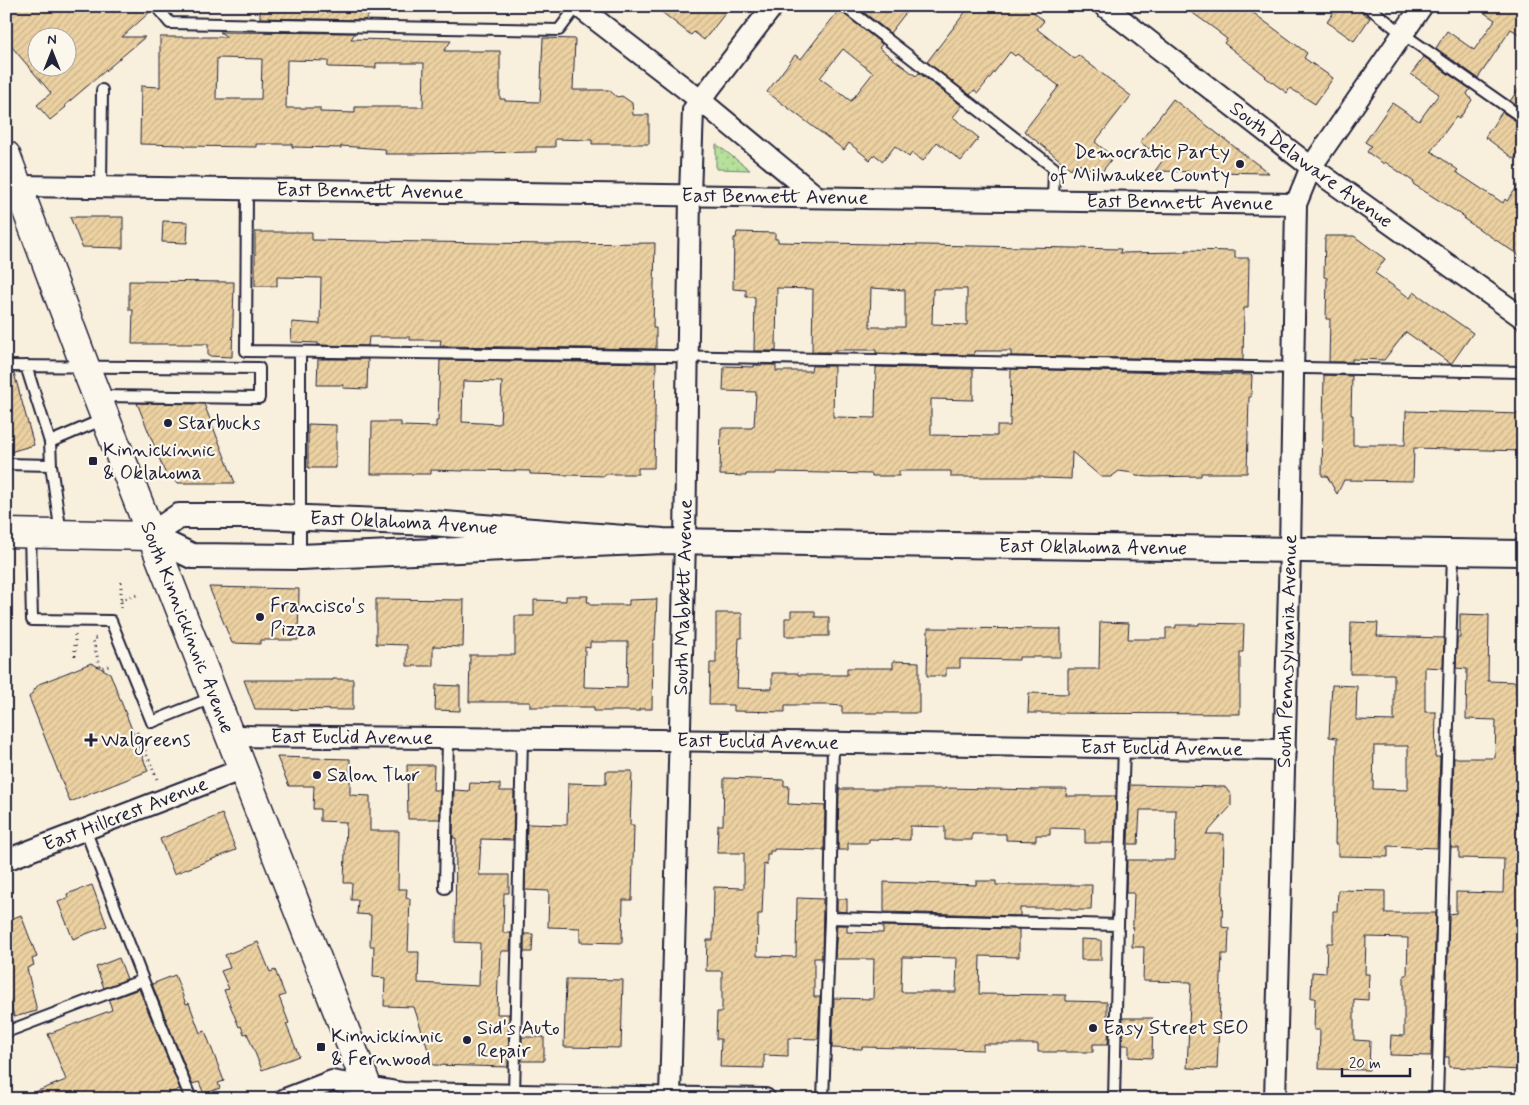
<svg xmlns="http://www.w3.org/2000/svg" width="1529" height="1105" viewBox="0 0 1529 1105" font-family="Mynerve,sans-serif">
	<style>
		.grass { fill: url(#grass-dots); stroke: #6c816c }
		.building { fill: url(#building-hatch); stroke: #22223b; fill-rule: evenodd }
		.lines { fill: none; stroke-linecap: round; stroke-linejoin: round }
		.service-casing { stroke: #22223b; stroke-width: 14 }
		.minor-casing { stroke: #22223b; stroke-width: 24 }
		.tertiary-casing { stroke: #22223b; stroke-width: 28 }
		.secondary-casing { stroke: #22223b; stroke-width: 31 }
		.path { stroke: #22223b; stroke-width: 3; stroke-dasharray: 1 4; stroke-linecap: butt }
		.service { stroke: #fbf7ec; stroke-width: 10 }
		.minor { stroke: #fbf7ec; stroke-width: 20 }
		.tertiary { stroke: #fbf7ec; stroke-width: 24 }
		.secondary { stroke: #fbf7ec; stroke-width: 28 }
		.poi-dot { fill: #22223b; stroke: #fbf7ec; stroke-width: 2 }
		.labels { text-anchor: middle; dominant-baseline: central; stroke-width: 4.5; stroke-linejoin: round; paint-order: stroke }
		.poi-label { font-size: 20px; fill: #22223b; stroke: #fbf7ec; text-anchor: start }
		.street-label { font-size: 20px; fill: #22223b; stroke: #fbf7ec }
	</style>
	<defs>
		<pattern id="grass-dots" width="8" height="8" patternUnits="userSpaceOnUse" patternTransform="scale(1.25)"><rect width="8" height="8" fill="#b6e09c"/><path d="M2 2h.1M6 6h.1" fill="none" stroke="#9cc087" stroke-width="1.8" stroke-linecap="round"/></pattern>
		<pattern id="building-hatch" width="6" height="6" patternUnits="userSpaceOnUse" patternTransform="scale(1.25)"><rect width="6" height="6" fill="#ecd1a1"/><path d="M-1 1l2-2M0 6l6-6M5 7l2-2" fill="none" stroke="#cab38c"/></pattern>
	</defs>
	<rect width="100%" height="100%" fill="#f8efdd"/>
	<filter id="ink" filterUnits="userSpaceOnUse"><feTurbulence type="fractalNoise" baseFrequency=".02" numOctaves="2"/><feDisplacementMap in="SourceGraphic" scale="10" xChannelSelector="R" yChannelSelector="G"/><feConvolveMatrix kernelMatrix="1 2 1 2 8 2 1 2 1" color-interpolation-filters="sRGB"/></filter>
	<g filter="url(#ink)">
		<!-- grass -->
		<path class="grass" d="M716,144L750,170L716,169Z"/>
		<!-- building -->
		<path class="building" d="M6,6H149L151,11L122,37H145L65,105L66,107L50,120L37,105L51,93L6,40ZM38,38H68V68H38Z
			M260,6H376L365,20L260,18Z
			M654,6H731L704,40L694,32L691,35Z
			M856,6H911L890,33Z
			M970,6H1026L1044,21L1037,29L1075,59L1078,55L1131,96L1095,142L1113,157L1101,173L1075,163L1071,169L1024,131L1059,86L1017,54L1015,56L1010,52L978,93L974,90L970,95L927,62Z
			M1183,6H1244L1307,53L1304,58L1333,78L1315,104L1290,88L1287,93L1265,77L1266,76L1224,43L1227,39L1219,33V32Z
			M1338,6H1353L1370,18L1354,41L1327,22Z
			M1474,6H1523V37L1511,29L1478,78L1436,48L1447,31L1474,50L1495,20Z
			M839,10L882,44L879,48L916,76L919,73L962,106L953,117L979,138L961,161L937,142L923,161L912,153L909,157L895,146L883,161L875,155L870,160L849,143L844,150L767,92L795,55L801,59ZM843,49L873,73L851,101L820,78Z
			M220,32L355,33L351,39L451,41L444,51H500V99H505V101L540,102L543,38L575,39L573,90H609L617,97L622,96L632,103L633,115H649V144H592V140L555,139V147H536V152L410,154H385L386,150L384,149L341,146V148L292,147V144H256V147L184,146V145L140,144L141,86L160,87V37H227ZM217,58L262,59L261,99H216ZM287,60L328,61V67L376,68V63H424L423,107H355V113L320,112V108H286Z
			M1424,57L1470,89L1467,94L1472,100L1459,119L1456,117L1431,151L1458,170L1456,172L1503,203L1505,199L1507,201L1523,179V258L1464,219L1465,217L1413,184L1414,182L1385,162L1384,164L1367,152L1371,146L1365,142L1392,103L1419,121L1439,94L1411,74Z
			M1523,83V109L1510,101Z
			M1173,99L1245,155L1269,173L1155,171L1163,160L1140,142Z
			M1502,112L1523,125V147L1514,159L1485,137Z
			M70,217H123V248L82,247Z
			M163,221L188,222L187,243L162,242Z
			M255,232H312V240L546,244L655,243L653,328H656V349L440,346L441,340H410V337H369L368,346L318,345V343L291,342L292,322L320,324L321,278L277,277V286H255Z
			M737,232L775,233V239H778V242L1121,249L1120,253L1186,252V250L1235,251V258H1249L1248,308H1244L1243,360L1011,356V351H974V355L876,353V350H834V352H812L813,289L777,288L776,351H754L755,297H746V290L733,289L734,238H736ZM871,288L905,290V327H870ZM933,289H967V325L932,324Z
			M1325,236H1354L1385,259L1375,273L1410,298L1414,292L1473,333L1451,364L1406,332L1384,360L1352,359V362H1329L1330,319H1326L1327,278L1324,277Z
			M129,281L234,282L232,357L208,356V344H132L133,310H129Z
			M318,359H368L367,389L343,388V385H317Z
			M440,360L656,363L654,468H638V474H605V476L530,474V471L463,470V471L431,470V474H371L372,422H401V426L436,427V421H438ZM463,381L502,382L500,424L462,422Z
			M754,365H776V371H811L812,366H834L833,417H837L875,418L876,367L973,369V400L931,399V435L997,436V426H1010L1011,369L1252,375L1251,397H1249L1247,473H1201V476L1150,477L1136,476L1133,473L1119,471L1111,477H1101L1072,452L1071,479L1043,478V477H951V471H899V476H872V474L777,472V474H746V476L720,475L721,428H752V426H754L756,392L723,391L724,366L754,367Z
			M6,373H14L34,445L10,452L6,439Z
			M1324,375L1352,376L1351,415H1353V445H1405L1406,411L1523,414V451L1414,448L1413,481L1344,480L1337,494L1327,476H1322Z
			M137,403L204,404L235,483H177L166,475Z
			M308,424L336,425V468H308Z
			M209,587L299,589L298,640H260V644L232,643Z
			M566,596H588L587,602H590V605H629V600L657,599L655,640H653L652,709H639V711H594V707H530V702H469L470,655H515V616H534V600L566,601ZM590,642H628L627,688L584,687L585,647L590,648Z
			M376,599L464,600L463,647L433,646V666H407V645L376,644Z
			M791,611H815V617H829V636H785V618H791Z
			M716,613H742V638H739L737,688L772,689V673H798V675H847V668H893V661L919,662V713H842V706L829,705H785V712L734,711V705H709L710,663H716Z
			M1460,614L1489,615L1488,681L1516,682V694H1523V1070L1449,1067V1057H1445L1449,914L1456,913V892L1503,893L1504,859L1459,858V848H1451L1454,758H1495L1496,720L1466,719L1467,669L1456,668L1457,638H1460Z
			M1100,622L1129,623L1128,639H1166V628H1176V625H1199V623L1244,624L1243,652H1240V714L1028,713L1029,693L1068,694V669H1099Z
			M1351,622L1378,623L1377,636L1444,638L1443,668L1425,667V712H1436L1435,757H1440L1437,848L1388,846V857L1338,856V844H1335L1337,738L1329,737L1332,685L1357,686L1356,720L1394,721V674H1350ZM1374,746H1408V790L1373,789Z
			M928,628L1061,629V657H1019V660L960,659V668H946V676H927Z
			M91,663L110,673L148,771L70,802L29,697L39,684Z
			M333,679H353V710L255,709L244,680H333Z
			M436,685L460,686V711L435,710Z
			M277,757L350,759V795L370,796V831H399L398,889H407L406,898L410,899L408,952H419L418,983L479,986L480,943L455,942L456,838H453L454,790L469,791L470,783L500,784V791H514L513,840L481,839L479,875H509V893H504L503,933H511L510,951H501L500,976H498L497,1014H509L508,1067L433,1065L414,1007L384,1006L385,978L373,977L374,946H370L371,915L357,914L358,900H351L352,883H344L346,822L320,821V809H313L314,786H289Z
			M407,765H434L433,790H440V819H408Z
			M606,771H632L630,825H634L632,900H623L622,943L580,942V928L548,927L549,891L525,890L527,824L567,825L568,783L606,784Z
			M724,778L784,780V786H789L788,804L825,806L824,850L774,849V851H770V854H767V865L764,864L762,914H758V917L757,956L796,957L797,898L823,899L822,958H814V997H820L818,1039L788,1038V1056L764,1055V1068L720,1067L721,1039H716L717,1012H722V971H706L707,940H713L714,887L744,888V853H717L718,825H723Z
			M1130,785L1225,787L1231,795V806L1206,834H1224L1222,927L1229,928L1228,954H1222L1217,1069L1187,1068L1191,982L1143,981L1144,947H1132L1134,893H1126L1127,860H1175L1176,810H1140L1138,844H1128Z
			M945,788L1039,790V789H1067L1066,796H1116L1114,843H1085V829L1050,828V835H1036V841L1006,840V834H972V840H945V827L910,826V840L869,839V843H848V850H838L839,789H945Z
			M222,814L236,850L174,874L160,839Z
			M976,881H996V885H1092L1091,910H1071V908H1020V916L884,912V882L976,885Z
			M92,885L107,926L73,939L58,902L68,898L67,894Z
			M1338,890L1385,891V913H1436L1431,1056L1390,1055L1391,1035L1404,1036V975H1407L1408,938L1366,937L1365,974H1369L1368,1000L1354,999V1040L1370,1041L1369,1070L1319,1069L1320,1030H1314L1315,998H1311L1312,972L1326,973L1327,943H1333V911H1337Z
			M837,899H847V912L837,911Z
			M21,915L37,957L32,959L34,965L27,968L37,1011L14,1017L6,984V921Z
			M837,925H847V932L883,933V926L1019,929V957L980,956L979,994L1066,995V1001L1107,1002V1017H1109L1108,1044H1093V1052H1038V1044H983V1050L862,1047V1049L832,1048L834,998L873,999L874,959H835ZM902,957L957,958L956,992H901Z
			M524,934H533L532,952H524Z
			M1081,939L1101,940V960H1081Z
			M258,942L270,972L275,970L285,995L279,997L289,1023L286,1024L299,1056L262,1070L247,1033L244,1034L241,1026L239,1027L224,990L229,989L221,971L230,968L225,955Z
			M119,958L127,979L104,988L96,967Z
			M175,975L186,1004L189,1003L200,1033L205,1031L224,1081L218,1083L220,1088L204,1094L199,1082L192,1084L152,984Z
			M566,979L623,980L621,1048L564,1047Z
			M139,989L180,1089L155,1099H22V1097L66,1080L48,1034L112,1010L109,1000Z
			M1123,1018H1153L1152,1058L1129,1057V1045H1122Z
			M522,1037H544V1061H522Z"/>
		<g class="lines">
			<!-- service casing -->
			<g class="service-casing">
				<path id="service" d="M156,6L170,23L559,30L577,6
					M844,6L1054,168L1053,201
					M1367,6L1403,34L1523,118
					M101,187L102,90
					M247,189L246,351L665,356L1523,372
					M6,366L259,368V398L100,396
					M26,366L50,442
					M6,464L51,465L61,534
					M51,465L50,442L104,419
					M30,533L32,620L111,621L152,722L214,697
					M300,557V352
					M85,829L143,980L191,1099
					M445,888L448,738
					M830,918L1118,925
					M6,1032L143,980
					M514,1095L522,739
					M823,1099L830,918L833,743
					M1114,1099L1118,925L1124,748
					M1437,1099L1453,553"/>
			</g>
			<!-- minor casing -->
			<g class="minor-casing">
				<g id="minor">
					<path d="M578,6L700,100L816,196"/>
					<path id="s1" d="M1104,6L1311,167L1523,318"/>
					<path id="s2" d="M19,186L1296,204L1311,167L1422,6"/>
					<path id="s3" d="M230,736L659,740L1285,750"/>
					<path id="s4" d="M6,860L243,769"/>
					<path id="s5" d="M670,1097L685,541L690,195L693,110L773,6"/>
					<path d="M285,1099L332,1081L403,1093L765,1099"/>
					<path id="s6" d="M1275,1099L1290,550L1296,204"/>
				</g>
			</g>
			<!-- tertiary casing -->
			<g class="tertiary-casing">
				<g id="tertiary">
					<path id="s7" d="M663,541L300,557L192,556L150,536L179,516H257L431,523L663,541L1523,553"/>
				</g>
			</g>
			<!-- secondary casing -->
			<g class="secondary-casing">
				<g id="secondary">
					<path id="s8" d="M6,155L85,366L372,1099"/>
					<path d="M6,533L150,536"/>
				</g>
			</g>
			<!-- path -->
			<path class="path" d="M121,600L140,594
				M121,608V579
				M75,635V657
				M96,638L93,640L100,668L110,666
				M137,732L157,779"/>
			<!-- service -->
			<use href="#service" class="service"/>
			<!-- minor -->
			<use href="#minor" class="minor"/>
			<!-- tertiary -->
			<use href="#tertiary" class="tertiary"/>
			<!-- secondary -->
			<use href="#secondary" class="secondary"/>
		</g>
	</g>
	<!-- markers -->
	<g class="poi-dot">
		<circle cx="1240" cy="164" r="5"/>
		<circle cx="168" cy="423" r="5"/>
		<rect x="88" y="456" width="10" height="10" rx="2.5"/>
		<circle cx="260" cy="617" r="5"/>
		<path d="M88.5 732.5h5v5h5v5h-5v5h-5v-5h-5v-5h5z"/>
		<circle cx="317" cy="775" r="5"/>
		<circle cx="1093" cy="1028" r="5"/>
		<circle cx="467" cy="1040" r="5"/>
		<rect x="316" y="1042" width="10" height="10" rx="2.5"/>
	</g>
	<g class="labels">
		<!-- poi labels -->
		<g class="poi-label">
			<text x="1230" y="152" text-anchor="end">Democratic Party<tspan x="1230" dy="23">of Milwaukee County</tspan></text>
			<text x="178" y="423">Starbucks</text>
			<text x="103" y="450">Kinnickinnic<tspan x="103" dy="23">&amp; Oklahoma</tspan></text>
			<text x="270" y="606">Francisco's<tspan x="270" dy="23">Pizza</tspan></text>
			<text x="101" y="740">Walgreens</text>
			<text x="327" y="775">Salon Thor</text>
			<text x="477" y="1028">Sid's Auto<tspan x="477" dy="23">Repair</tspan></text>
			<text x="1103" y="1028">Easy Street SEO</text>
			<text x="331" y="1036">Kinnickinnic<tspan x="331" dy="23">&amp; Fernwood</tspan></text>
		</g>
		<!-- street labels -->
		<g class="street-label">
			<text stroke="none"><textPath href="#s1" startOffset="261">South Delaware Avenue</textPath></text>
			<text stroke="none"><textPath href="#s2" startOffset="351">East Bennett Avenue</textPath></text>
			<text stroke="none"><textPath href="#s2" startOffset="756">East Bennett Avenue</textPath></text>
			<text stroke="none"><textPath href="#s2" startOffset="1161">East Bennett Avenue</textPath></text>
			<text stroke="none"><textPath href="#s7" startOffset="778">East Oklahoma Avenue</textPath></text>
			<text stroke="none"><textPath href="#s7" startOffset="1468">East Oklahoma Avenue</textPath></text>
			<text stroke="none"><textPath href="#s5" startOffset="500">South Mabbett Avenue</textPath></text>
			<text stroke="none"><textPath href="#s8" startOffset="506">South Kinnickinnic Avenue</textPath></text>
			<text stroke="none"><textPath href="#s6" startOffset="448">South Pennsylvania Avenue</textPath></text>
			<text stroke="none"><textPath href="#s3" startOffset="122">East Euclid Avenue</textPath></text>
			<text stroke="none"><textPath href="#s3" startOffset="528">East Euclid Avenue</textPath></text>
			<text stroke="none"><textPath href="#s3" startOffset="932">East Euclid Avenue</textPath></text>
			<text stroke="none"><textPath href="#s4" startOffset="128">East Hillcrest Avenue</textPath></text>
		</g>
	</g>
	<!-- margin -->
	<rect width="1529" height="1105" fill="none" stroke="#fbf7ec" stroke-width="25"/>
	<rect x="12" y="12" width="1504" height="1080" fill="none" stroke="#22223b" stroke-width="2" filter="url(#ink)"/>
	<!-- north arrow -->
	<g transform="translate(52 52)"><circle r="24" fill="#fbf7ec" stroke="#a4a2a5"/>
	<path d="M0-4L9 19L0 12L-9 19Z" fill="#22223b"/>
	<text y="-8" font-size="14" font-weight="bold" text-anchor="middle" fill="#22223b">N</text>
	</g>
	<!-- scale -->
	<path d="M1342 1068v8h68v-8" fill="none" stroke="#22223b" stroke-width="2.5"/>
	<text x="1349" y="1068" font-size="15" fill="#22223b" stroke="#fbf7ec" stroke-width="4" paint-order="stroke">20 m</text>
</svg>
